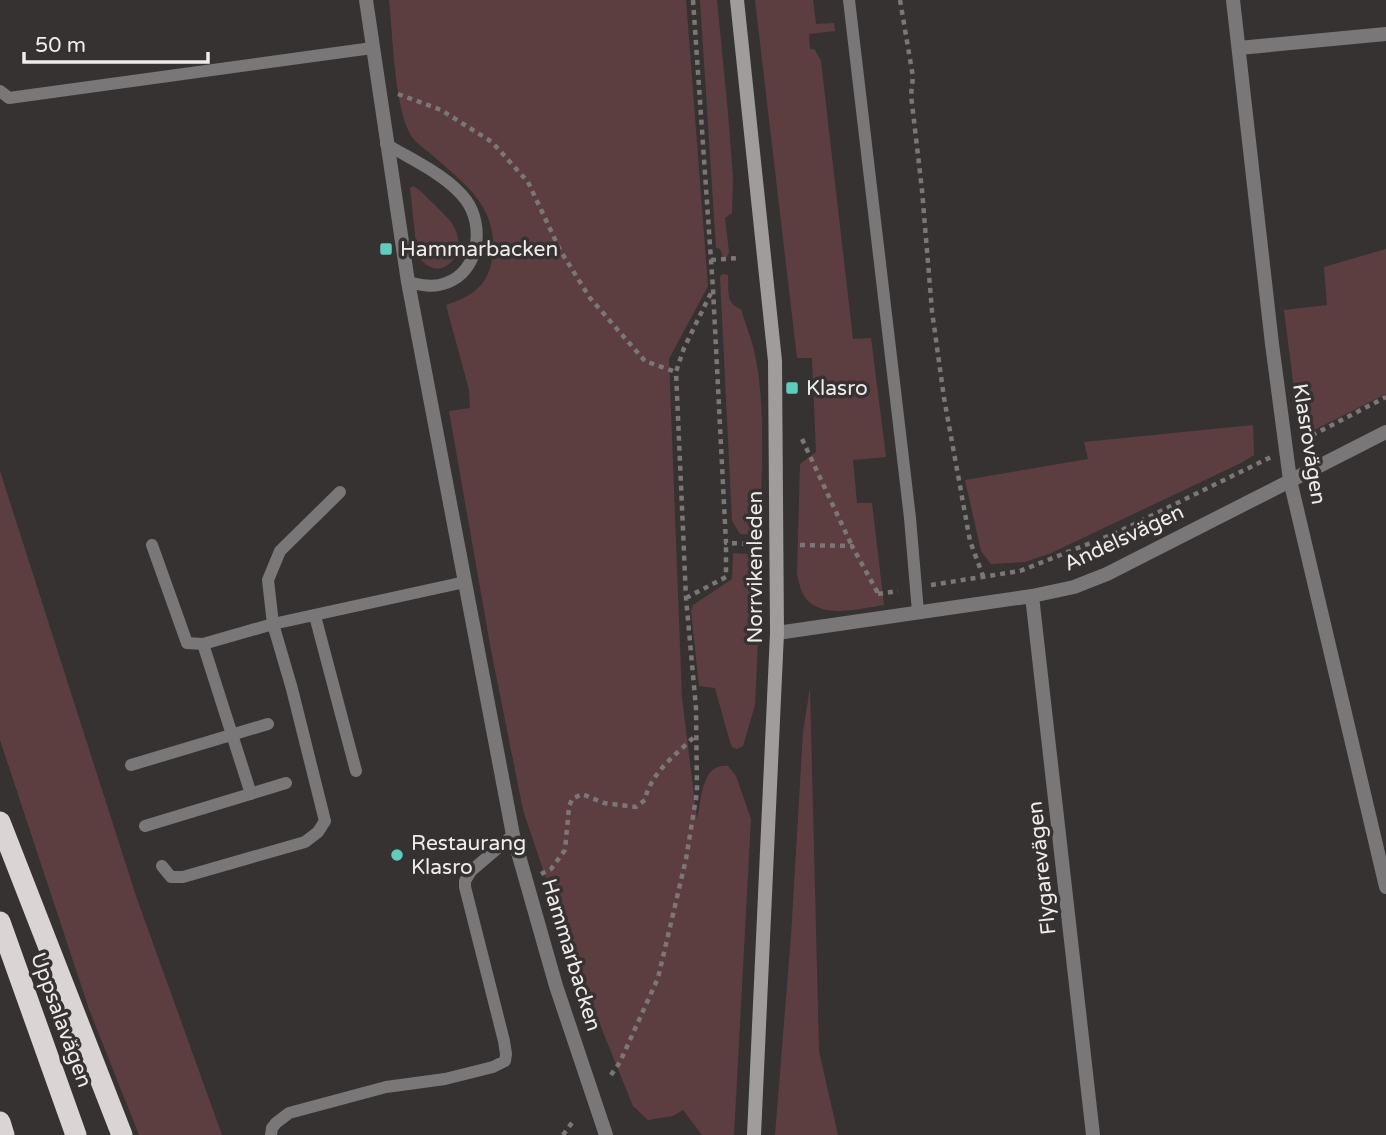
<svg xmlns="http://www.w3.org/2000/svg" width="1386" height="1135" viewBox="0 0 1386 1135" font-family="'Varela Round',sans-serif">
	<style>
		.green { fill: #5d3e40 }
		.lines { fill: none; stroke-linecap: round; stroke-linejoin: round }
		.path { stroke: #7b7777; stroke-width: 4.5; stroke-dasharray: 5 5; stroke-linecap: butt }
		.lane { stroke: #797777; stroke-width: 12 }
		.street { stroke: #797777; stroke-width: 14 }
		.secondary { stroke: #a09c9c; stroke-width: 14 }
		.highway { stroke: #dad4d4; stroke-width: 21 }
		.poi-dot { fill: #5cceba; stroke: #363232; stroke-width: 2.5 }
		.labels { text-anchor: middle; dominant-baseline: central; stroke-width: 7; stroke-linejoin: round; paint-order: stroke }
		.poi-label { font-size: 21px; fill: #efecec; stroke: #363232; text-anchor: start }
		.street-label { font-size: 21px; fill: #efecec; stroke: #363232 }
	</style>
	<rect width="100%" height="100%" fill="#363232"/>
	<!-- green -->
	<path class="green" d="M389,0H686L708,286L669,359L682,698L697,819C702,802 700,763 728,766L736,776L751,819L734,1135H702L683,1110L673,1116L648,1120L633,1106L571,953L523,810L491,650L449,411L470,408L469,390L446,305C471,296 487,288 492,259C500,208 466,185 432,155C424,148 413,141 409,132C394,101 393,37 389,0Z
		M700,0H717L728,113L733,178L732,213L725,218L729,252L727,257H723L720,249L716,248Z
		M755,0H813L816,24L834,23L835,31L809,34L810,49L815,50L821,61L853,339L871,338L886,457L853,460L857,503H872L884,605C862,608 825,619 807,600C801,593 799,582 797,574L800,464L816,452L812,358H797Z
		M413,186C421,190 427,198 434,204C440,211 448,217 453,225C472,257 435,288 417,253L410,188Z
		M1386,249V394L1308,433L1303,431L1298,421L1284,310L1327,305L1324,267Z
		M723,274L728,275C729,289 725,304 741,309C745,322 750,336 754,350C767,408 761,476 760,535L740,534L732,521L720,276Z
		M1253,425L1254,455L1241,463L1051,553L1025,562L991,564L981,551L965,480L1088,459L1084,442Z
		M0,471L136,896L222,1135H139L89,1009L0,740Z
		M733,553L762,555L755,705L743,746L737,749L732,747L730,742L715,688L699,686L691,611L693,605L732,579Z
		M810,688L819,1051L838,1135H775L791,936L803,732Z"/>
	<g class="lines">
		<!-- path -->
		<path class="path" d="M693,0L713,289L726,543L758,544
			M900,0L913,77L911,95L922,190L932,311L944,398L970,541L983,576
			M398,94L441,110L492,142L528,182L560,250L590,298L645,361L676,372
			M711,260L738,258
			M802,439L852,546
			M1303,440L1386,397
			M800,545L852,546L879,595
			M931,585L1020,571L1116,533L1271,457
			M878,594L898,591
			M686,598L726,577V543
			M541,874L551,869L565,850L569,807L572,799L582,794L604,803L636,807L645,800C650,773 677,754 696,735
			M611,1075L620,1062L658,978L686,859L697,792L696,708L686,598L676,372L684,348L713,289
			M563,1135L574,1120"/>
		<!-- lane -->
		<path class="lane" d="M849,0L910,518L918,612
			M0,91L9,98L372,48
			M386,144C412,160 447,175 466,200C485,226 479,272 446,283C434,288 420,285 408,282
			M152,545L187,643L203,644
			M315,616L356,771
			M131,765L268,724
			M251,794L203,644L273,624L465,582
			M145,826L286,783
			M162,866L171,877H183L305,842L318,832L325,821L292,689L273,624L268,580L280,551L340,492
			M271,1135L272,1128L276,1123L289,1113L386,1087L445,1079L493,1067L505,1061L506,1054L504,1041L465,887V881L471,871L513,835"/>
		<!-- street -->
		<path class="street" d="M366,0L408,282L513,835L556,986L606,1135
			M1233,0L1272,344L1290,480L1386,887
			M1239,48L1386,34
			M1032,596L1093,1135
			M777,633L1032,596L1074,587L1107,574L1386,432"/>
		<!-- secondary -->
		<path class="secondary" d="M737,0L775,361L777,633L754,1135"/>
		<!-- highway -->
		<path class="highway" d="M0,822L122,1135
			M0,922L76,1135
			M0,1122L4,1135"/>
	</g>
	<!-- markers -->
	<g class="poi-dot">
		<rect x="379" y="242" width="14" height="14" rx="3.5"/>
		<rect x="785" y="381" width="14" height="14" rx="3.5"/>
		<circle cx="397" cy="855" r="7"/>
	</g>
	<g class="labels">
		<!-- poi labels -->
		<g class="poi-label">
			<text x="400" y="249">Hammarbacken</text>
			<text x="806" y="388">Klasro</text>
			<text x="411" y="843">Restaurang<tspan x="411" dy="24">Klasro</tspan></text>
		</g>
		<!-- street labels -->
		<g class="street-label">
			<text transform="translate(1309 444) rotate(81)">Klasrovägen</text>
			<text transform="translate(1124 538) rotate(-25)">Andelsvägen</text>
			<text transform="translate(755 567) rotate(-90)">Norrvikenleden</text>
			<text transform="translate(1042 868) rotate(-96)">Flygarevägen</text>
			<text transform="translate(571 955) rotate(73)">Hammarbacken</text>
			<text transform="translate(61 1020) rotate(70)">Uppsalavägen</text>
		</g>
	</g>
	<!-- scale -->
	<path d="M24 52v10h184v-10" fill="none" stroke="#efecec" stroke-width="3.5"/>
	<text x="35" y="52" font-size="21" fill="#efecec" stroke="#363232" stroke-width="5" paint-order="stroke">50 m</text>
</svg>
